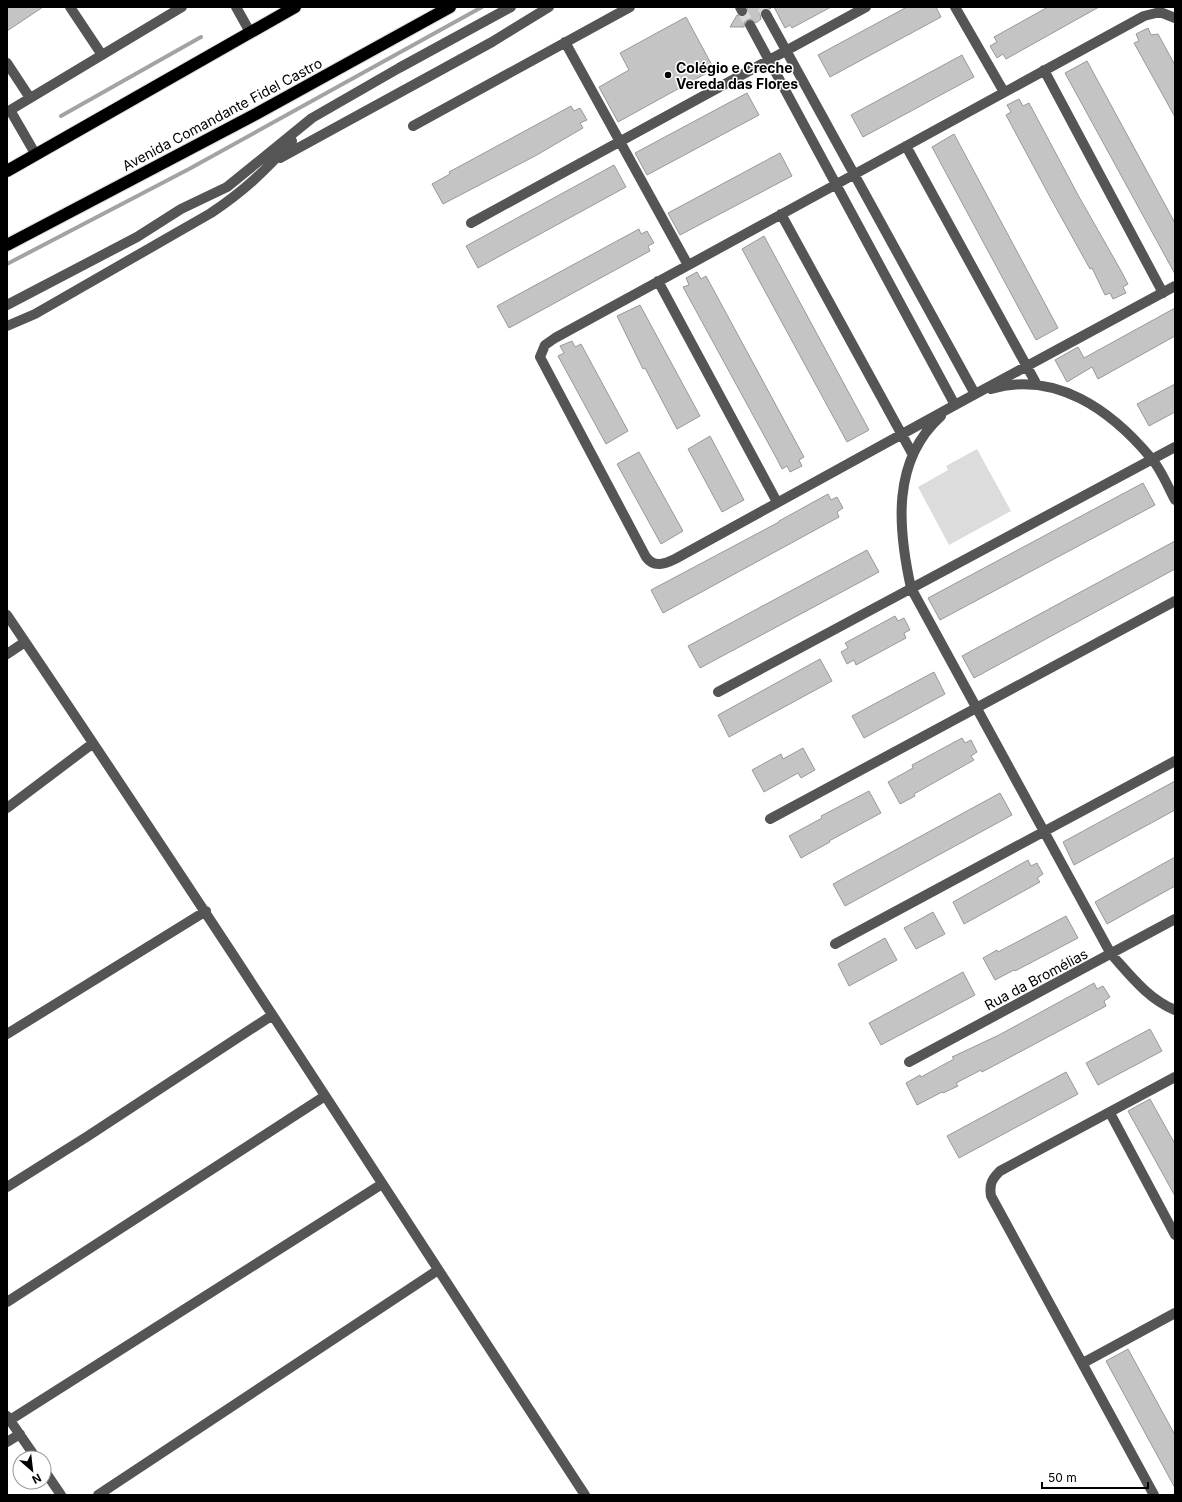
<svg xmlns="http://www.w3.org/2000/svg" width="1182" height="1502" viewBox="0 0 1182 1502" font-family="Inter,sans-serif">
	<style>
		.green { fill: #dcdcdc }
		.lines { fill: none; stroke-linecap: round; stroke-linejoin: round }
		.stream { stroke: #a3a3a3; stroke-width: 4 }
		.building { fill: #c4c4c4; stroke: #999 }
		.minor-tunnel { stroke: #d9d9d9; stroke-width: 10; stroke-dasharray: 10 5; stroke-linecap: butt }
		.highway-casing { stroke: #dbdbdb; stroke-width: 14 }
		.minor { stroke: #555; stroke-width: 10 }
		.highway { stroke: #000; stroke-width: 12 }
		.poi-dot { fill: #000; stroke: #fff; stroke-width: 1.5 }
		.labels { text-anchor: middle; dominant-baseline: central; stroke-width: 3; stroke-linejoin: round; paint-order: stroke }
		.poi-label { font-size: 14px; font-weight: bold; fill: #000; stroke: #fff; text-anchor: start }
		.street-label { font-size: 14px; fill: #000; stroke: #fff }
	</style>
	<rect width="100%" height="100%" fill="#fff"/>
	<!-- green -->
	<path class="green" d="M977,449L1011,511L949,545L918,487L948,470L946,466Z"/>
	<g class="lines">
		<!-- stream -->
		<path class="stream" d="M61,116L201,37
			M7,264L189,169L482,7"/>
	</g>
	<!-- building -->
	<path class="building" d="M7,7H43L7,31Z
		M747,7H772L770,9L766,8L761,10L760,14L761,19L756,23L750,19L745,21L744,27H730L737,15L742,17L747,15Z
		M774,7H831L792,28L790,25L785,28Z
		M907,7H936L941,17L830,77L818,55Z
		M1048,7H1099L1006,59L1003,54L997,58L990,46L997,42L994,37Z
		M686,17L714,69L618,122L599,87L629,70L620,53Z
		M1148,28L1151,35L1158,34L1175,65V117L1134,43L1139,41L1136,34Z
		M962,55L974,77L863,137L851,115Z
		M1087,61L1175,223V274L1065,73Z
		M747,93L759,115L647,175L635,153Z
		M1019,99L1023,106L1029,103L1078,195L1120,269L1128,284L1123,287L1126,293L1113,299L1110,293L1105,295L1092,268L1090,269L1050,197L1006,115L1011,112L1007,105Z
		M571,106L574,111L580,108L587,120L580,123L583,128L535,156L443,204L432,184L450,174L449,172Z
		M954,134L1058,328L1036,340L932,147Z
		M780,153L792,176L680,235L668,213Z
		M614,165L626,187L478,268L466,246Z
		M639,229L641,234L647,231L654,243L648,246L650,251L509,328L497,306Z
		M764,236L869,430L847,442L742,249Z
		M697,272L701,279L706,276L804,457L799,460L802,466L790,472L787,466L782,469L778,461L683,287L689,285L686,278Z
		M640,305L700,416L677,429L645,368L643,369L617,316Z
		M1175,308V336L1098,379L1092,367L1067,382L1055,360L1078,347L1084,358Z
		M572,341L575,347L581,344L628,431L606,444L558,356L564,353L560,346Z
		M1175,384V412L1149,426L1137,404Z
		M710,436L744,500L722,512L688,449Z
		M639,452L683,531L661,544L617,464Z
		M1143,483L1155,505L940,620L928,598Z
		M828,494L831,500L837,497L843,508L837,512L839,517L663,613L651,590L779,522V521Z
		M1175,541V569L974,678L962,656Z
		M867,550L879,572L700,668L688,646Z
		M895,616L898,621L904,618L910,630L904,633L906,638L856,665L854,660L847,664L841,652L848,648L845,643Z
		M820,659L832,681L729,737L718,715Z
		M934,672L945,694L864,738L852,716Z
		M962,738L965,743L971,740L977,752L971,756L974,760L914,794L915,796L900,804L888,782L913,768L912,765Z
		M803,748L815,770L801,778L798,773L764,792L752,770L781,754L783,759Z
		M1175,781V810L1074,865L1063,842Z
		M869,791L881,813L829,841L830,842L801,858L789,836L822,818L821,816Z
		M1000,793L1012,815L845,906L833,884Z
		M1175,857V886L1107,924L1095,902Z
		M1028,860L1031,866L1037,863L1043,874L1037,878L1040,882L964,924L953,902Z
		M933,912L945,934L916,949L904,928Z
		M1066,916L1078,938L1015,971L1014,970L995,980L983,958L997,950L998,952Z
		M885,938L897,960L849,986L838,964Z
		M963,972L975,995L881,1045L869,1023Z
		M1094,983L1097,989L1103,986L1110,997L1104,1001L1106,1006L1016,1054L982,1072L981,1070L956,1083L958,1086L943,1093L942,1092L917,1105L906,1083L920,1075L921,1077L954,1059L952,1057L999,1035Z
		M1150,1029L1162,1051L1098,1085L1086,1063Z
		M1066,1072L1078,1094L959,1158L947,1136Z
		M1150,1099L1175,1144V1196L1128,1111Z
		M1128,1349L1175,1435V1488L1106,1361Z"/>
	<g class="lines">
		<!-- minor-tunnel -->
		<path class="minor-tunnel" d="M762,7L766,14
			M742,11L750,25"/>
		<!-- highway casing -->
		<g class="highway-casing">
			<path id="highway" d="M7,171L295,7
				M7,245L256,114L450,7"/>
		</g>
		<!-- minor -->
		<path class="minor" d="M70,7L102,55
			M236,7L250,32
			M740,7L742,11
			M955,7L1004,92
			M766,14L975,394
			M1175,18L1160,12L1144,16L555,338L545,345L540,357L646,557C654,568 665,564 675,559L955,405L1175,286
			M750,25L955,405
			M565,42L688,265
			M7,63L30,98
			M1044,70L1163,293
			M10,110L36,155
			M7,112L182,7
			M413,126L630,7
			M906,146L1037,385
			M280,158L492,42L549,7
			M781,214L913,455
			M471,223L866,7
			M658,281L777,502
			M7,305L137,237L181,209L227,187L312,118L399,68L511,7
			M7,326L35,314L211,213C244,191 265,171 292,141
			M991,389C1055,370 1111,410 1151,458C1161,469 1168,487 1175,500
			M941,416C891,461 898,529 911,588L1111,954C1130,975 1148,999 1175,1010
			M7,615C204,906 393,1201 585,1495
			M7,654L25,642
			M718,692L1175,447
			M7,808L92,744
			M770,819L1175,601
			M835,944L1175,761
			M7,1034L206,911
			M909,1062L1175,919
			M1110,1113L1175,1235
			M7,1187L88,1136L271,1016
			M7,1302L325,1096
			M1083,1363L1175,1313
			M7,1416L36,1458
			M10,1420L382,1184
			M7,1442L20,1434
			M44,1470L61,1495
			M98,1495L438,1270
			M1154,1495L991,1196C989,1184 992,1179 1000,1171L1175,1077"/>
		<!-- highway -->
		<use href="#highway" class="highway"/>
	</g>
	<!-- markers -->
	<circle class="poi-dot" cx="668" cy="75" r="4"/>
	<g class="labels">
		<!-- poi labels -->
		<g class="poi-label">
			<text x="676" y="67">Colégio e Creche<tspan x="676" dy="16">Vereda das Flores</tspan></text>
		</g>
		<!-- street labels -->
		<g class="street-label">
			<text transform="translate(222 114) rotate(-28)">Avenida Comandante Fidel Castro</text>
			<text transform="translate(1036 979) rotate(-28)">Rua da Bromélias</text>
		</g>
	</g>
	<!-- border -->
	<rect width="1182" height="1502" fill="none" stroke="#000000" stroke-width="16"/>
	<!-- north arrow -->
	<g transform="translate(32 1470) rotate(152)"><circle r="19" fill="#ffffff" stroke="#999999"/>
	<path d="M0-3L7 15L0 10L-7 15Z" fill="#000000"/>
	<text y="-6" font-size="11" font-weight="bold" text-anchor="middle" fill="#000000">N</text>
	</g>
	<!-- scale -->
	<path d="M1042 1482v6h106v-6" fill="none" stroke="#000000" stroke-width="2"/>
	<text x="1048" y="1482" font-size="12" fill="#000000" stroke="#ffffff" stroke-width="3" paint-order="stroke">50 m</text>
</svg>
